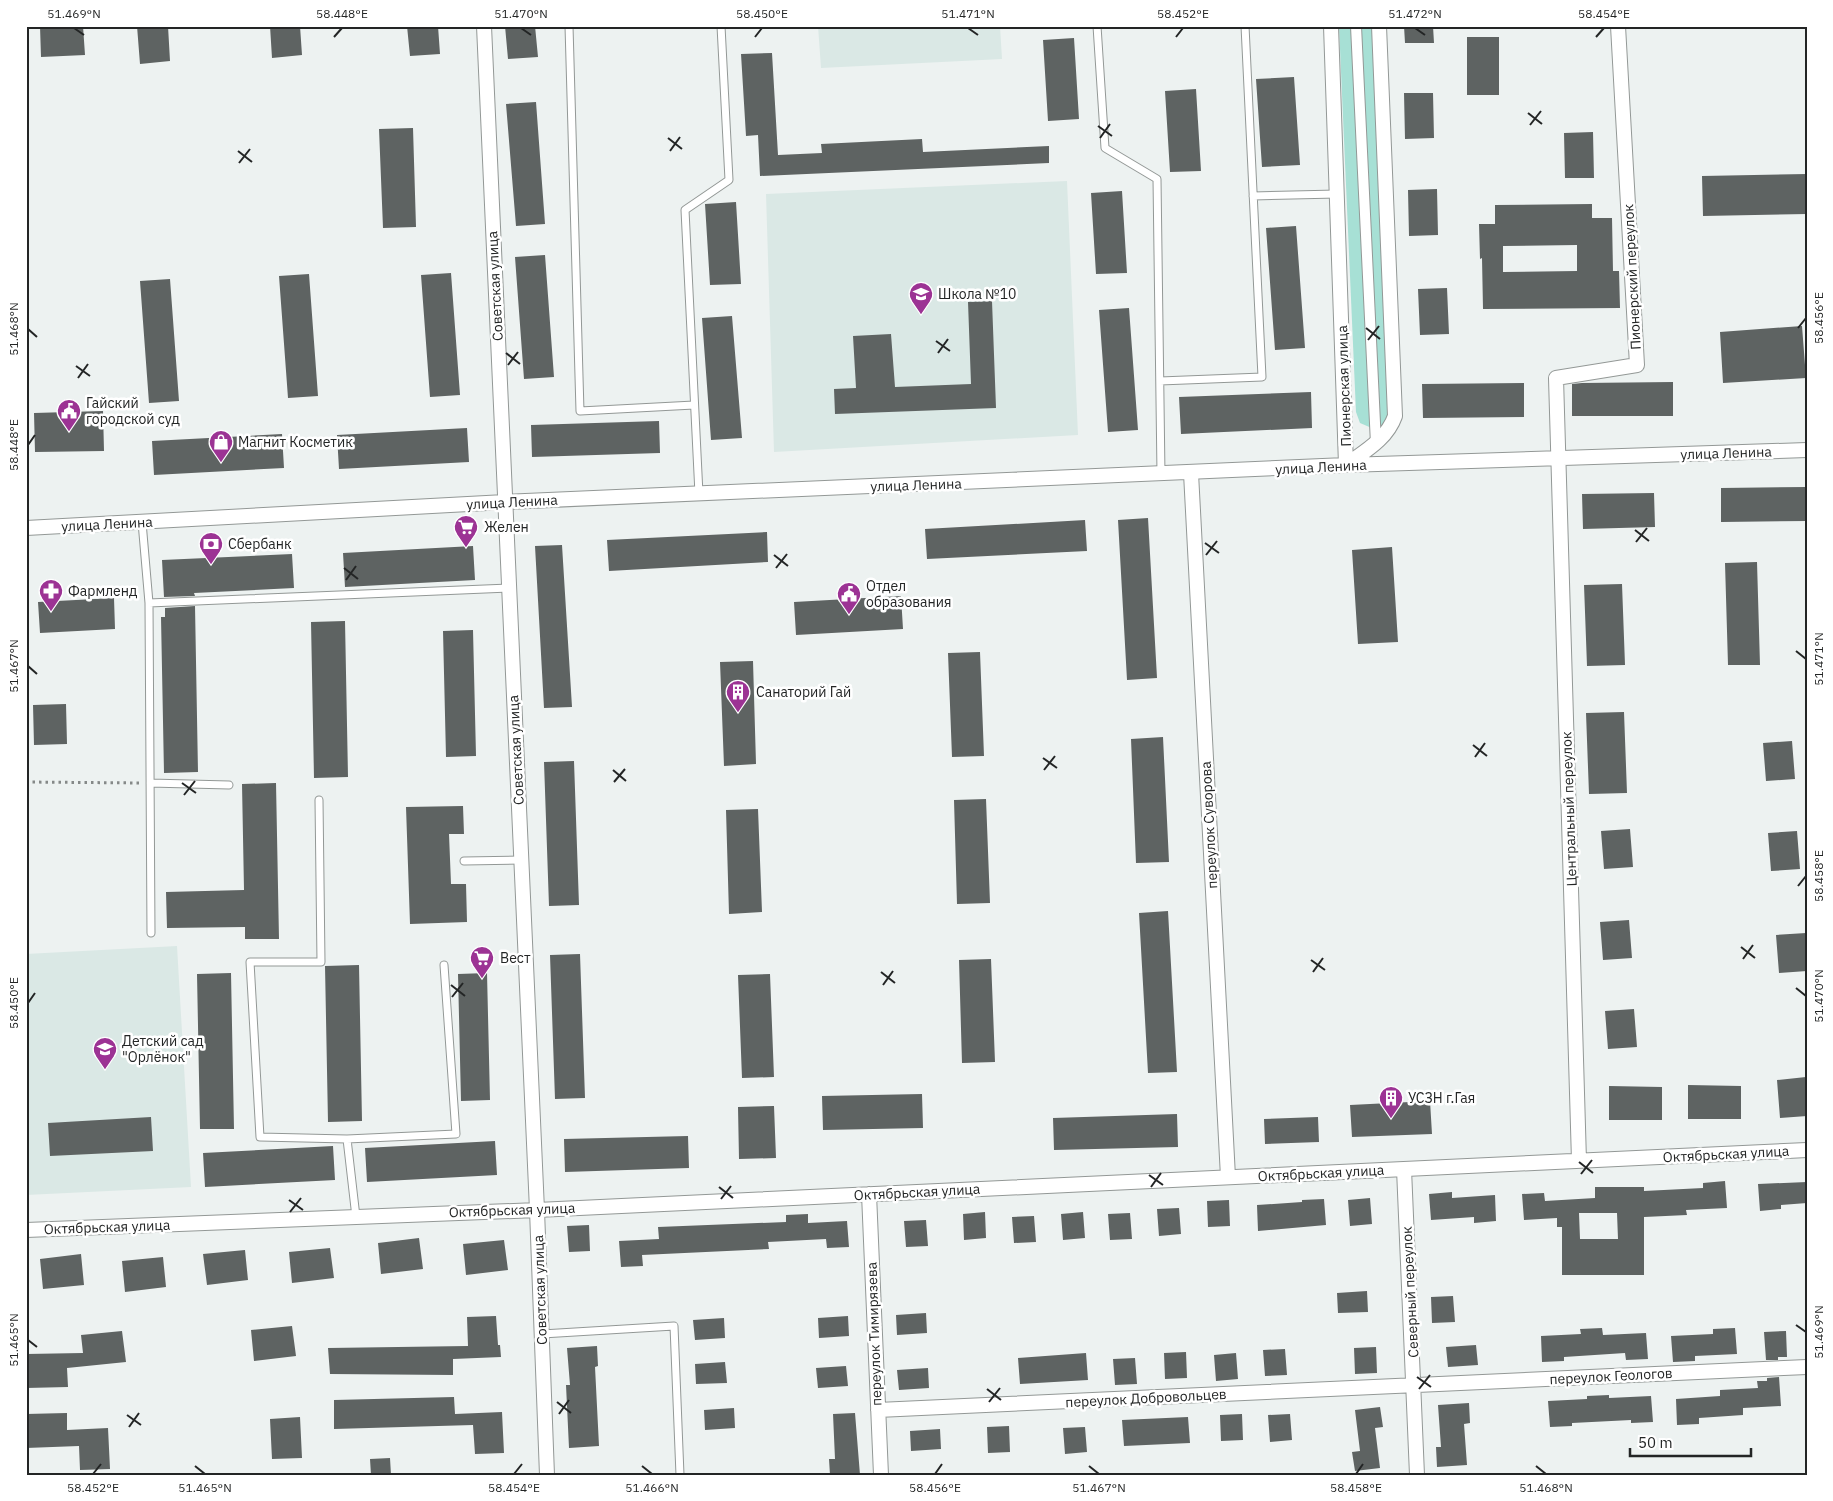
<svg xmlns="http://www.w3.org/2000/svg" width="1833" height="1501" viewBox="0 0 1833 1501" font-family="'IBM Plex Sans',sans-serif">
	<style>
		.built { fill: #dae8e5 }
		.green { fill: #a7e0d5 }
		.building { fill: #5e6362; fill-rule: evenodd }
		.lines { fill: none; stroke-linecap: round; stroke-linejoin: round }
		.service-casing { stroke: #939896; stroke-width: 9 }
		.pedestrian-casing { stroke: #939896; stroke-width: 12 }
		.minor-casing { stroke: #939896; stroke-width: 16 }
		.path { stroke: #858988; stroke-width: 3; stroke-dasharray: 2.5 4; stroke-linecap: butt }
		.service { stroke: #fff; stroke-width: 7 }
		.pedestrian { stroke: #fff; stroke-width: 10 }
		.minor { stroke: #fff; stroke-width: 14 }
		.ticks { fill: none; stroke: #232525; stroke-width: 2 }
		.labels { text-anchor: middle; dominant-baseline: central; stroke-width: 5; stroke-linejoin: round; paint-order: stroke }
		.street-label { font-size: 14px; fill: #232525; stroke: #fff }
		.poi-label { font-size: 14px; fill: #232525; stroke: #fff; text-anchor: start }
		.neatline { fill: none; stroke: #232525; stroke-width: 2 }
		.ticks-label { font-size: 12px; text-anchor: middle; fill: #232525 }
	</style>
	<rect width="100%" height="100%" fill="#edf2f1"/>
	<!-- built -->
	<path class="built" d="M818,26H1000L1002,59L821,68Z
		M1067,181L1078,435L774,452L766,194Z
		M177,946L191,1187L26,1195V954Z"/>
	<!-- green -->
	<path class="green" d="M1339,26H1374L1392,410L1387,423L1374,429L1360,423L1356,412Z"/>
	<!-- building -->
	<path class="building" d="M40,26H83L85,55L41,57Z
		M137,26H168L170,61L140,64Z
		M270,26H300L302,55L272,58Z
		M407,26H438L440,54L410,56Z
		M505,26H535L538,57L508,59Z
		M1404,26H1433L1434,43H1405Z
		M1467,37H1499V95H1467Z
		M1074,38L1079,119L1048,121L1043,40Z
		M772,53L778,155L822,153L821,144L922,139L923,152L1049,146V163L760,176L758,135L746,136L741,54Z
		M1294,77L1300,165L1262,167L1256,79Z
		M1196,89L1201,171L1170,172L1165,91Z
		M1404,93H1433L1434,138L1405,139Z
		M536,102L545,224L516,226L506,104Z
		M413,128L416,227L383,228L379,129Z
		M1593,132L1594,178H1565L1564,133Z
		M1807,174V214L1703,216L1702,176Z
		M1437,189L1438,235L1409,236L1408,190Z
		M1122,191L1127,273L1096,274L1091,193Z
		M736,202L741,284L710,285L705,204Z
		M1592,204V218H1612L1613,271H1619L1620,308L1483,309L1482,258L1480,259L1479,224H1495V205ZM1577,245V271L1503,272V246Z
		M1296,226L1305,348L1275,350L1266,228Z
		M545,255L554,377L524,379L515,257Z
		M451,273L460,395L430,397L421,275Z
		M309,274L318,396L288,398L279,276Z
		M170,279L179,401L149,403L140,281Z
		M1447,288L1449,334L1420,335L1418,289Z
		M992,301L996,408L835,414L834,389L856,388L853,336L891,334L895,387L971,384L968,302Z
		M1129,308L1138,430L1108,432L1099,310Z
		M732,316L742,438L711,440L702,318Z
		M1802,326L1806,378L1723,383L1720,332Z
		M1673,382V416H1572V384L1582,383Z
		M1524,383V417L1423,418L1422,384Z
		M1311,392L1312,428L1181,434L1179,397Z
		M103,411L104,451L35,452L34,413Z
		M659,421L660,453L532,457L531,425Z
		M467,428L469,462L339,469L337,435Z
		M282,434L284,468L154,475L152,441Z
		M1807,487V521L1721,522V488Z
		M1654,493L1655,527L1583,529L1582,494Z
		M1148,518L1157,678L1127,680L1118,520Z
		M1085,520L1087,551L927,559L925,529Z
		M767,532L768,562L609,571L607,540Z
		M562,545L572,707L544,708L535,546Z
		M473,546L475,580L345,587L343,553Z
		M1392,547L1398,642L1358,644L1352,550Z
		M292,554L294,588L194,593L195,596L164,597L162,560Z
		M1757,562L1760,665H1728L1725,563Z
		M1622,584L1625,665L1587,666L1584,585Z
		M901,596L903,629L796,635L794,602Z
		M114,598L115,629L40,633L38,602Z
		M195,606L198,772L164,773L161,617H165V608Z
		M345,621L348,777L314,778L311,622Z
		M473,630L476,756L446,757L443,631Z
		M980,652L984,756L952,757L948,653Z
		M753,661L756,764L724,766L720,662Z
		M66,704L67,744L34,745L33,705Z
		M1624,712L1627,793L1589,794L1586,713Z
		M1163,737L1169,862L1136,863L1131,739Z
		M1792,741L1795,779L1766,781L1763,743Z
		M574,761L579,905L549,906L544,762Z
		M276,783L279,939H245V927L167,928L166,892L244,890L242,784Z
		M986,799L990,903L957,904L954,800Z
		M463,806L464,834H449L451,884H466L467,922L410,924L406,807Z
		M758,809L762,912L729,914L726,810Z
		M1630,829L1633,867L1604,869L1601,831Z
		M1797,831L1800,869L1771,871L1768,833Z
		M1168,911L1177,1072L1148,1073L1139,913Z
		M1629,920L1632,958L1603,960L1600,922Z
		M1806,933L1807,971L1779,973L1776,935Z
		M580,954L585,1098L555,1099L550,955Z
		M991,959L995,1062L962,1063L959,960Z
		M359,965L362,1121L328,1122L325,966Z
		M231,973L234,1129H200L197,974Z
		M487,973L490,1100L461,1101L458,974Z
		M770,974L774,1077L742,1078L738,975Z
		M1634,1009L1637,1047L1608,1049L1605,1011Z
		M1806,1077L1807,1116L1780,1118L1777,1080Z
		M1688,1085L1741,1086V1119H1688Z
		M1609,1086L1662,1087V1120H1609Z
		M922,1094L923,1128L823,1130L822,1096Z
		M1430,1101L1432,1134L1352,1137L1350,1105Z
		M774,1106L776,1158L739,1159L738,1107Z
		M1177,1114L1178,1147L1054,1150L1053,1118Z
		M151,1117L153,1151L50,1156L48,1123Z
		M1318,1117L1319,1142L1265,1144L1264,1119Z
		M688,1136L689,1168L565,1172L564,1139Z
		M495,1141L497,1175L367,1182L365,1148Z
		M333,1146L335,1180L205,1187L203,1153Z
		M1725,1181L1727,1208L1686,1210L1687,1215L1644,1217V1275H1562V1227H1557V1218L1524,1220L1522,1194L1544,1193L1545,1201L1595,1198V1187H1644V1191L1703,1188V1183ZM1579,1213H1617L1618,1239H1580Z
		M1807,1182V1203L1781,1205V1209L1760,1211L1758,1184Z
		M1452,1192V1198L1495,1195L1496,1221L1474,1223V1217L1431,1220L1429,1194Z
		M1370,1198L1372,1224L1350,1226L1348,1200Z
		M1324,1199L1326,1225L1258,1231L1257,1205L1302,1202V1200Z
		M1229,1200L1230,1226L1208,1227L1207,1201Z
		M1179,1208L1181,1234L1159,1236L1157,1209Z
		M985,1212L986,1238L964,1240L963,1214Z
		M1083,1212L1085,1238L1063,1240L1061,1214Z
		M1130,1213L1132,1239L1110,1240L1108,1214Z
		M808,1214V1223L847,1221L849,1247L827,1248L826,1239L768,1242L769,1249L642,1255L643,1266L621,1267L619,1241L659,1239L658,1227L786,1222V1215Z
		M1034,1216L1036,1242L1014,1243L1012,1217Z
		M926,1220L928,1246L906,1247L904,1221Z
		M589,1225L590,1251L569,1252L567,1226Z
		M419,1238L423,1269L381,1274L378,1243Z
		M504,1240L508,1270L466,1275L463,1244Z
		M330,1248L334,1278L292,1283L289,1252Z
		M245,1250L248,1280L207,1285L203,1254Z
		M81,1254L84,1285L43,1289L40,1259Z
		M163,1257L166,1287L125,1292L122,1261Z
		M1367,1291L1368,1312L1338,1313L1337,1293Z
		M1453,1296L1455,1322L1432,1323L1431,1297Z
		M926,1313L927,1333L897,1335L896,1315Z
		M496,1316L498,1345H500L501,1357L453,1359V1375L330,1374L328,1348L468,1346L467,1317Z
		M848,1316L849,1336L819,1338L818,1318Z
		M724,1318L725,1338L695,1340L693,1320Z
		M292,1326L296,1356L254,1361L251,1330Z
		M1602,1328L1603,1335L1646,1333L1648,1359L1626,1360L1625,1353L1564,1357V1361L1542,1362L1541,1336L1581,1334L1580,1329Z
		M1735,1328L1737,1354L1695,1356V1361L1673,1362L1671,1336L1713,1334V1329Z
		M122,1331L126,1362L67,1368L68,1387L26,1388V1354L83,1353L81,1335Z
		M1786,1331L1787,1357H1778V1360H1766L1764,1332Z
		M1476,1345L1478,1365L1448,1367L1446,1347Z
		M597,1346L598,1366L595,1367L599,1446L569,1448L566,1385H570L567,1348Z
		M1376,1347L1377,1373L1355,1374L1354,1348Z
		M1285,1349L1287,1375L1265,1376L1263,1350Z
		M1186,1352L1187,1378L1165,1379L1164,1353Z
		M1086,1353L1088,1380L1020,1384L1018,1358Z
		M1236,1353L1238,1379L1216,1381L1214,1355Z
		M1135,1358L1137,1384L1115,1385L1113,1359Z
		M725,1362L727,1383L696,1384L695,1364Z
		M846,1366L848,1386L818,1388L816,1368Z
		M928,1368L929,1388L899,1390L897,1370Z
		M1779,1377L1781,1406L1743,1408V1415L1699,1418V1424L1677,1425L1676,1399L1720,1396V1390L1758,1388L1757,1381H1767V1378Z
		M1609,1395V1398L1651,1396L1653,1422L1631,1423V1420L1572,1423V1426L1550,1427L1548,1401L1587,1399V1396Z
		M454,1397L455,1414L502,1412L504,1453L475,1454L473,1425L334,1429V1400Z
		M1469,1403L1470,1423L1464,1424L1467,1465L1437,1467L1436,1447H1441L1438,1405Z
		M1380,1407L1383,1427L1375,1428L1380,1468L1355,1471L1352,1452L1360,1451L1355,1410Z
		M734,1408L735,1428L705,1430L704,1410Z
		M67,1413V1430L108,1428L110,1469L80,1470L79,1446L26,1448V1414Z
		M855,1413L860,1475H830L829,1459H835L833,1414Z
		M1242,1414L1243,1440L1221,1441L1220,1415Z
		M1290,1414L1292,1440L1270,1442L1268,1415Z
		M300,1417L302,1458L272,1459L270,1419Z
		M1188,1417L1190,1443L1124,1446L1122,1420Z
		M1009,1426L1010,1452L988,1453L987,1427Z
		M1085,1427L1087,1452L1065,1454L1063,1428Z
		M940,1429L941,1449L911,1451L910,1431Z
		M390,1458L391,1475H371L370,1459Z"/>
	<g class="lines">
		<!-- service casing -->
		<g class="service-casing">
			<path id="service" d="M569,26L580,411L694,405
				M1097,26L1105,148L1157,179L1161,474
				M1253,196L1337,194
				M1160,381L1262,377L1245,26
				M699,494L685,210L729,180L721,26
				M142,522L149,603L509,588
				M149,603L151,933
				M150,783L229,785
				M319,800L321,962H250L260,1137L347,1139L456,1134L444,965
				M464,861L521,860
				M347,1139L356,1217
				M542,1334L674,1326L680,1475"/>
		</g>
		<!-- pedestrian casing -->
		<g class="pedestrian-casing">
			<path id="pedestrian" d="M1356,26L1376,444"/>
		</g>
		<!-- minor casing -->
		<g class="minor-casing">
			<path id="minor" d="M484,26L537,1210L547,1475
				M1331,26L1346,465
				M1346,465C1365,451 1387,439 1395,416L1379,26
				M1191,473L1228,1177
				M26,528L505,502L1346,465L1807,450
				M1579,1161L1556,378L1637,365L1618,26
				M1404,1169L1417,1475
				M869,1194L881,1475
				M26,1230L537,1210L1807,1150
				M878,1410L1807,1367"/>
		</g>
		<!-- path -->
		<path class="path" d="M26,782L141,783"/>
		<!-- service -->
		<use href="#service" class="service"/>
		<!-- pedestrian -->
		<use href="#pedestrian" class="pedestrian"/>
		<!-- minor -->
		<use href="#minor" class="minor"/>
	</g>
	<!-- ticks -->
	<path class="ticks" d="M74,28L84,35M521,28L531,35M968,28L978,35M1415,28L1425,35M334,37L342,28M755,37L762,28M1176,37L1183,28M1596,37L1604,28M1528,113L1542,124M1530,125L1541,111M1098,126L1112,136M668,138L682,149M1100,138L1110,124M238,151L252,162M670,151L680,137M239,163L250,149M1366,328L1380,339M1798,328L1806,318M28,329L37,337M1368,340L1379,326M936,341L950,351M506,353L520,364M938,353L948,339M508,365L518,352M76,366L90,376M78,378L88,364M28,445L35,435M1635,530L1649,541M1636,542L1647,528M1205,543L1219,553M774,555L788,566M1206,555L1217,541M344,568L358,579M776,568L787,554M346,580L356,566M1796,651L1806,659M28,666L37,674M1473,745L1487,756M1475,757L1485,743M1043,758L1057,768M613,770L626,781M1044,770L1055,756M614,782L625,769M182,783L196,793M184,795L195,781M1798,886L1806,876M1741,947L1755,958M1743,959L1753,945M1311,960L1325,970M881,972L895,983M1313,972L1323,958M451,985L465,996M883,985L893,971M1796,988L1806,996M452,997L463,983M28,1003L35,993M1579,1162L1593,1173M1581,1174L1592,1160M1149,1175L1163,1185M719,1187L733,1198M1151,1187L1161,1173M721,1199L731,1186M289,1200L303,1210M290,1212L301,1198M1796,1325L1806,1332M28,1340L37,1347M1417,1377L1431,1387M987,1389L1001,1400M1419,1389L1430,1375M557,1402L571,1413M989,1402L1000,1388M559,1414L569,1400M127,1415L141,1425M129,1427L139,1413M195,1466L205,1474M642,1466L652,1474M1089,1466L1099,1474M1536,1466L1546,1474M93,1474L101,1464M514,1474L522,1464M935,1474L942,1464M1356,1474L1363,1464"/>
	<!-- icons -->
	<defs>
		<g id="school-pin" transform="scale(1.25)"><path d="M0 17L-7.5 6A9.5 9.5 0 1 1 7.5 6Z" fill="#9c3394" stroke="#fff"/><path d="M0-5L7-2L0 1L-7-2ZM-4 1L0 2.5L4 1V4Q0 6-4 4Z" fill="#fff"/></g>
		<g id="civic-pin" transform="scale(1.25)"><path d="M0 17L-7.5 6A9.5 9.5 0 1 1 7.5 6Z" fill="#9c3394" stroke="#fff"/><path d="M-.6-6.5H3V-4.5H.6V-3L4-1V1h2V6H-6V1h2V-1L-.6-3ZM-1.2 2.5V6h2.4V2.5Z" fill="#fff"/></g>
		<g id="shop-pin" transform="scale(1.25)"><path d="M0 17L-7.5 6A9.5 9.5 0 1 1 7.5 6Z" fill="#9c3394" stroke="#fff"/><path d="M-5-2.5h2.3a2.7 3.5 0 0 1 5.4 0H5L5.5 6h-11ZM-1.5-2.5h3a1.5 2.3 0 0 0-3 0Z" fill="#fff"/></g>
		<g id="supermarket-pin" transform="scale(1.25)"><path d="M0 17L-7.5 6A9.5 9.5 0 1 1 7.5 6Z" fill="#9c3394" stroke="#fff"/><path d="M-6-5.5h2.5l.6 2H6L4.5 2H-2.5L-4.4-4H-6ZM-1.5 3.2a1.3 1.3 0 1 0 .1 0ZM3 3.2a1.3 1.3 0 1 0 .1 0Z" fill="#fff"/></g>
		<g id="bank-pin" transform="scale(1.25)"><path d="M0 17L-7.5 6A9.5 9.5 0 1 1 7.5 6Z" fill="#9c3394" stroke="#fff"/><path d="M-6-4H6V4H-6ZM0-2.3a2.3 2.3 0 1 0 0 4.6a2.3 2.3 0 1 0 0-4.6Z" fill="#fff"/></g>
		<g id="pharmacy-pin" transform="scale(1.25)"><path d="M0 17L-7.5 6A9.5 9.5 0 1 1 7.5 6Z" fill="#9c3394" stroke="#fff"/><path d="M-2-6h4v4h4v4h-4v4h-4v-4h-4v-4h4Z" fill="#fff"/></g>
		<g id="building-pin" transform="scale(1.25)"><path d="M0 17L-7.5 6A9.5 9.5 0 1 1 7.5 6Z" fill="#9c3394" stroke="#fff"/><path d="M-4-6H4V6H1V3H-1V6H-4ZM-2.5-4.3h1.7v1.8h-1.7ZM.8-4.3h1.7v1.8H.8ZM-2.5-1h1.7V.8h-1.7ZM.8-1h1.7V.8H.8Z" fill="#fff"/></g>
	</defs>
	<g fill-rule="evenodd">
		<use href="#school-pin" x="921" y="294"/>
		<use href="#civic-pin" x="69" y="411"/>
		<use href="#shop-pin" x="221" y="442"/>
		<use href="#supermarket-pin" x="466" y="527"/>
		<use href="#bank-pin" x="211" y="544"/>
		<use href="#pharmacy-pin" x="51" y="591"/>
		<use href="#civic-pin" x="849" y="594"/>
		<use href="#building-pin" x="738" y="692"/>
		<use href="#supermarket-pin" x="482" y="958"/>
		<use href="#school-pin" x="105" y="1049"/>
		<use href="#building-pin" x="1391" y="1098"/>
	</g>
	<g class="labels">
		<!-- street labels -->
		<g class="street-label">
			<text transform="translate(1632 277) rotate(-93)">Пионерский переулок</text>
			<text transform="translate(495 286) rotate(-93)">Советская улица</text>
			<text transform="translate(1344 386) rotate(-92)">Пионерская улица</text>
			<text transform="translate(1726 453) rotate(-2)">улица Ленина</text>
			<text transform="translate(1321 467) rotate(-3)">улица Ленина</text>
			<text transform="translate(916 485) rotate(-2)">улица Ленина</text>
			<text transform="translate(512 502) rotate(-3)">улица Ленина</text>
			<text transform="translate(107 524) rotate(-3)">улица Ленина</text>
			<text transform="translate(516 750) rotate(-93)">Советская улица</text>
			<text transform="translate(1569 809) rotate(-92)">Центральный переулок</text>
			<text transform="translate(1209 825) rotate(-93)">переулок Суворова</text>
			<text transform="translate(1726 1154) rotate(-3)">Октябрьская улица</text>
			<text transform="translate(1321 1173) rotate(-3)">Октябрьская улица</text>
			<text transform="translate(917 1192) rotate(-3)">Октябрьская улица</text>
			<text transform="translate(512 1210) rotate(-2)">Октябрьская улица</text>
			<text transform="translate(107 1227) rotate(-2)">Октябрьская улица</text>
			<text transform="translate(540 1290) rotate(-92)">Советская улица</text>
			<text transform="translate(1410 1292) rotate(-93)">Северный переулок</text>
			<text transform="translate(874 1334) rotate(-92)">переулок Тимирязева</text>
			<text transform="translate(1611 1376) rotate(-3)">переулок Геологов</text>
			<text transform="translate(1146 1398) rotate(-3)">переулок Добровольцев</text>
		</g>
		<!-- poi labels -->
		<g class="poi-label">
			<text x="938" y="294">Школа №10</text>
			<text x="86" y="403">Гайский<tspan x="86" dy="16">городской суд</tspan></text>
			<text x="238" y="442">Магнит Косметик</text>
			<text x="484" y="527">Желен</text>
			<text x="228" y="544">Сбербанк</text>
			<text x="866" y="586">Отдел<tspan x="866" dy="16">образования</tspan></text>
			<text x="68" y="591">Фармленд</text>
			<text x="756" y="692">Санаторий Гай</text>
			<text x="500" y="958">Вест</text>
			<text x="122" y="1041">Детский сад<tspan x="122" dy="16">"Орлёнок"</tspan></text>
			<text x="1408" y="1098">УСЗН г.Гая</text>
		</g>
	</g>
	<!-- border -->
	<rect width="1833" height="1501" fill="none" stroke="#ffffff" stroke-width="55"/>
	<!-- scale -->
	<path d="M1630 1448v8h121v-8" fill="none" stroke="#232525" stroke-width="2.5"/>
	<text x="1638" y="1448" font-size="15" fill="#232525" stroke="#ffffff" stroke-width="4" paint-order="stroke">50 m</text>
	<rect x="28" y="28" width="1778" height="1446" class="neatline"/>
	<g class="ticks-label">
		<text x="74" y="18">51.469°N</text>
		<text x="342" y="18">58.448°E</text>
		<text x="521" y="18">51.470°N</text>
		<text x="762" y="18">58.450°E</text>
		<text x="968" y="18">51.471°N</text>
		<text x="1183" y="18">58.452°E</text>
		<text x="1415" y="18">51.472°N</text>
		<text x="1604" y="18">58.454°E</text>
		<text transform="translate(1819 318) rotate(-90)" y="4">58.456°E</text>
		<text transform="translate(14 329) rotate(-90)" y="4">51.468°N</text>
		<text transform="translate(14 445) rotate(-90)" y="4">58.448°E</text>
		<text transform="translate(1819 659) rotate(-90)" y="4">51.471°N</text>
		<text transform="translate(14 666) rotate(-90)" y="4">51.467°N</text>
		<text transform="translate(1819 876) rotate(-90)" y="4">58.458°E</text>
		<text transform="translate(1819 996) rotate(-90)" y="4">51.470°N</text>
		<text transform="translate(14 1003) rotate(-90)" y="4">58.450°E</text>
		<text transform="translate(1819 1332) rotate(-90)" y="4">51.469°N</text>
		<text transform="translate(14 1340) rotate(-90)" y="4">51.465°N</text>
		<text x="93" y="1492">58.452°E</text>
		<text x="205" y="1492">51.465°N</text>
		<text x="514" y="1492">58.454°E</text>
		<text x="652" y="1492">51.466°N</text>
		<text x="935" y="1492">58.456°E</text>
		<text x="1099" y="1492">51.467°N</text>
		<text x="1356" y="1492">58.458°E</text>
		<text x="1546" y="1492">51.468°N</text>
	</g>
</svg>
